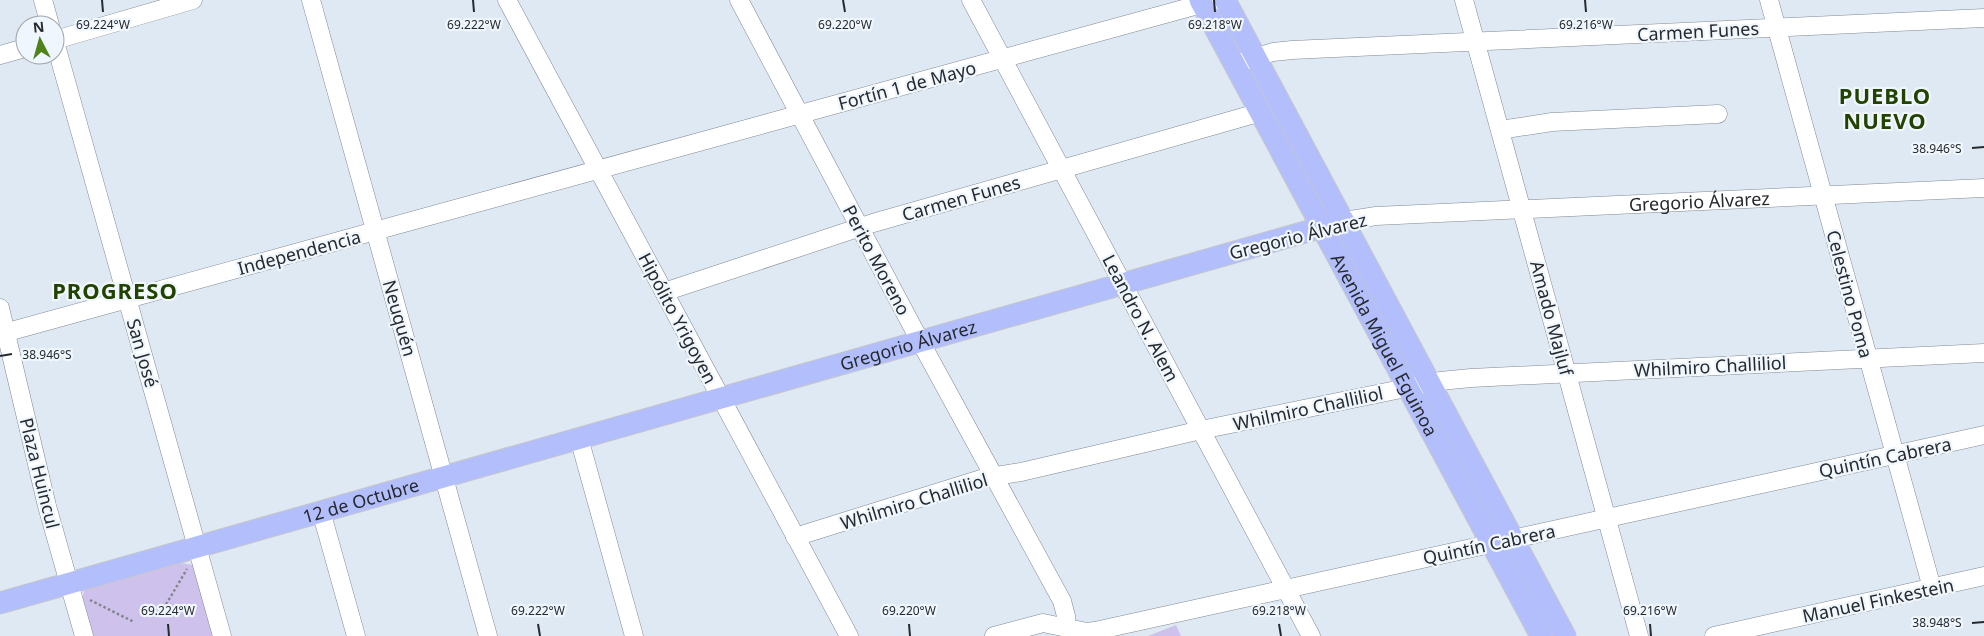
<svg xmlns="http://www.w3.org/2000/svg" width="1984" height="636" viewBox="0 0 1984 636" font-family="'Noto Sans',sans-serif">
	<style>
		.green { fill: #cec2ec }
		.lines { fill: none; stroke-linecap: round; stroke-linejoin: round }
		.minor-casing { stroke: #808994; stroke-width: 19 }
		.major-casing { stroke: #c7c8c9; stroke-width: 23 }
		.path { stroke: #80878f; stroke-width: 2.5; stroke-dasharray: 2.5 2.5; stroke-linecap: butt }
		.minor { stroke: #fff; stroke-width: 18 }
		.major { stroke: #b3befd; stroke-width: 21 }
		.ticks { fill: none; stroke: #262a2e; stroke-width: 2 }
		.labels { text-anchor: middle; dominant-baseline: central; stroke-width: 4.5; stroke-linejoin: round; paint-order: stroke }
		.street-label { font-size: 18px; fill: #262a2e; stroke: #eff6fd }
		.district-label { font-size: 22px; font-weight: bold; letter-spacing: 1px; fill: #224300; stroke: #eff6fd }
		.ticks-label { font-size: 12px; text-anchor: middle; fill: #262a2e; stroke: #eff6fd; stroke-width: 4.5; stroke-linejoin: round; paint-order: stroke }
	</style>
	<rect width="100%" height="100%" fill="#dfe9f4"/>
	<!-- green -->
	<path class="green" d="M181,563L193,565L215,636H92C89,623 77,599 86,588Z
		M1176,625L1181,636H1148Z"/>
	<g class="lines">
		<!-- minor casing -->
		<g class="minor-casing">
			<g id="minor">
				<path d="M43,0L50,25"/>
				<path d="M311,0L488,636"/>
				<path d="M507,0L849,636"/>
				<path d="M739,0L920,341L1062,601L1066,616V627"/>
				<path d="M971,0L1311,636"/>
				<path d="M1464,0L1639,636"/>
				<path d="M1769,0L1932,588"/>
				<path d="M55,40L193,0"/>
				<path d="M55,42L222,636"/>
				<path d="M0,55L25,48"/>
				<path d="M1244,61L1273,52L1292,50L1984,18"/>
				<path d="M1500,130L1552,122L1718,114"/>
				<path id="s1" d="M1344,221L1376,216L1984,188"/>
				<path d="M664,292L873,223L1261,112"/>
				<path d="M0,308L47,506L84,636"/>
				<path d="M0,334L1216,0"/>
				<path d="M579,438L634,636"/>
				<path d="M321,511L356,636"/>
				<path d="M795,537L984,478L1021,472L1201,430L1440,381L1471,378L1984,353"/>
				<path d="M994,636L1043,623L1087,632L1095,631L1984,435"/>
				<path d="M1714,636L1984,576"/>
			</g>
		</g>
		<!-- major casing -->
		<g class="major-casing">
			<g id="major">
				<path id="s2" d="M1200,0L1541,636"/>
				<path d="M1225,0L1565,636"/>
				<path id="s3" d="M0,603L1344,221"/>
			</g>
		</g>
		<!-- path -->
		<path class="path" d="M90,600L134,622
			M161,613L187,569"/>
		<!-- minor -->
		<use href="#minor" class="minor"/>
		<!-- major -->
		<use href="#major" class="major"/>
	</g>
	<!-- ticks -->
	<path class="ticks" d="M102,0L103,12M473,0L474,12M843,0L845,12M1214,0L1215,12M1585,0L1586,12M1972,148L1984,147M0,356L12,354M1972,623L1984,622M168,624L169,636M538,624L540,636M909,624L910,636M1279,624L1281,636M1650,624L1651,636"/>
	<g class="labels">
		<!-- street labels -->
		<g class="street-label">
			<text transform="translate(1698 31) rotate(-3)">Carmen Funes</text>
			<text transform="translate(907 85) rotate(-15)">Fortín 1 de Mayo</text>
			<text transform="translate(961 198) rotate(-16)">Carmen Funes</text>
			<text stroke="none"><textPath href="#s1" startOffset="356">Gregorio Álvarez</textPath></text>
			<text transform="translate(1298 236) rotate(-14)">Gregorio Álvarez</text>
			<text transform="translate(299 252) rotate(-15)">Independencia</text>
			<text transform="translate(877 260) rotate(62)">Perito Moreno</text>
			<text transform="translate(1850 294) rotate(75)">Celestino Poma</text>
			<text transform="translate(400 318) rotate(74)">Neuquén</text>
			<text transform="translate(678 318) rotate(62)">Hipólito Yrigoyen</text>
			<text transform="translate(1141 318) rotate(62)">Leandro N. Alem</text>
			<text transform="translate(1552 318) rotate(75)">Amado Majluf</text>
			<text stroke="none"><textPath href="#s3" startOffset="944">Gregorio Álvarez</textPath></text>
			<text stroke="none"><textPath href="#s2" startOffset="391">Avenida Miguel Eguinoa</textPath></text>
			<text transform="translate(143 353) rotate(74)">San José</text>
			<text transform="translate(1710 366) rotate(-3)">Whilmiro Challiliol</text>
			<text transform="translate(1308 408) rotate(-12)">Whilmiro Challiliol</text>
			<text transform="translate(1885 457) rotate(-12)">Quintín Cabrera</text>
			<text transform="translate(40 473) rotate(76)">Plaza Huincul</text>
			<text stroke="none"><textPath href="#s3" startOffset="375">12 de Octubre</textPath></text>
			<text transform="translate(914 501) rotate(-17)">Whilmiro Challiliol</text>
			<text transform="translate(1489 544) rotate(-12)">Quintín Cabrera</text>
			<text transform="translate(1878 600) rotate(-12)">Manuel Finkestein</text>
		</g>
		<!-- district labels -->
		<g class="district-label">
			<text x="1885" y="95">PUEBLO<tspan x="1885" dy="25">NUEVO</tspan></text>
			<text x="115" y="290">PROGRESO</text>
		</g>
	</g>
	<g class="ticks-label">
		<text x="103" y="29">69.224°W</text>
		<text x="474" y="29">69.222°W</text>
		<text x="845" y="29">69.220°W</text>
		<text x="1215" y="29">69.218°W</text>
		<text x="1586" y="29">69.216°W</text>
		<text x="1937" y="153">38.946°S</text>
		<text x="47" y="359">38.946°S</text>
		<text x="168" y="615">69.224°W</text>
		<text x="538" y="615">69.222°W</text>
		<text x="909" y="615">69.220°W</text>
		<text x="1279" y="615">69.218°W</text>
		<text x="1650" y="615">69.216°W</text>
		<text x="1937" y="627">38.948°S</text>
	</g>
	<!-- north arrow -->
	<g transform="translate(40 40) rotate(354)"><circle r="24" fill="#eff6fd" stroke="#9fa4aa"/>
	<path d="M0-4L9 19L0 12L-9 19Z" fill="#4f831a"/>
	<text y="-8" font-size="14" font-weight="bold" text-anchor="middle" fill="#262a2e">N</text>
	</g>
</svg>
